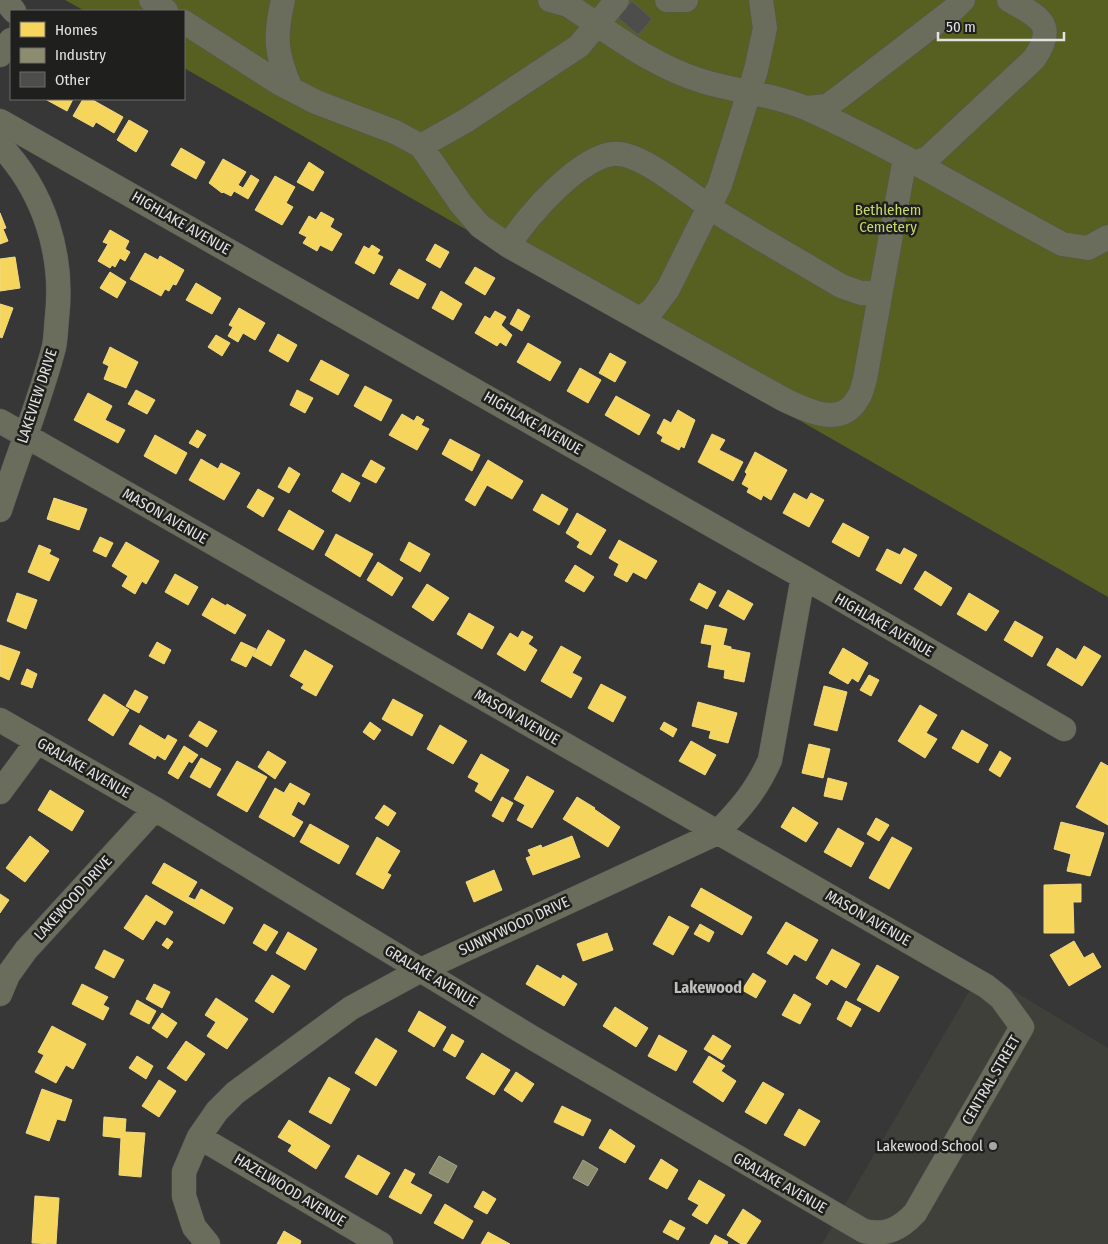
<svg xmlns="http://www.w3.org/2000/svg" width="1108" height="1244" viewBox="0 0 1108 1244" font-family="'Fira Sans Condensed',sans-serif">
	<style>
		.built { fill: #3f4039 }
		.green { fill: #576021 }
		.homes { fill: #f6d55c; stroke: #f0d984 }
		.industry { fill: #8c8c6e; stroke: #a6a690 }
		.building { fill: #4d4d4c; stroke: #5c5c5c }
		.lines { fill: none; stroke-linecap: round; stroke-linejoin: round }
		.minor-casing { stroke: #565655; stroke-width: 25 }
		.minor { stroke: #6a6d5c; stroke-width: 24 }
		.poi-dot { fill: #a6a6a5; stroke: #1f1f1e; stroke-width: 2 }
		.labels { text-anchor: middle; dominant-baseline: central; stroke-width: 5; stroke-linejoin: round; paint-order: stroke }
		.park-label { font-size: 15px; fill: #c8d96b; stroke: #1f1f1e }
		.street-label { font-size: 15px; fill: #e2e2e0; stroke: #1f1f1e }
		.poi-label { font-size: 15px; fill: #e2e2e0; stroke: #1f1f1e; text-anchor: end }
		.neighbourhood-label { font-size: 16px; font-weight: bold; fill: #bfc0bd; stroke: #1f1f1e }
	</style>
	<rect width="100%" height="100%" fill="#373737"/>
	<!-- built -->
	<path class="built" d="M981,971L1108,1048V1244H822Z"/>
	<!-- green -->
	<path class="green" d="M65,0H1108V597L184,68V11H85Z"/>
	<!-- homes -->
	<path class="homes" d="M45,99H73L67,111Z
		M83,99H91L123,117L114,133L96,122L93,127L73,116Z
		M129,120L148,131L136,152L117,140Z
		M181,148L205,162L196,179L171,165Z
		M223,159L246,172L238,185L243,188L251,175L259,180L248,199L234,191L231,196L223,192L222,193L209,183Z
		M309,162L324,172L313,191L297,182Z
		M275,176L295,187L286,203L293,207L282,225L255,210Z
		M321,212L334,219L330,227L342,234L332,251L320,245L317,251L303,243L307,237L299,233L309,216L316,220Z
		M0,213L6,228L3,229L8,241L0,244Z
		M110,230L129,241L125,249L130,252L125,261L120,258L115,267L112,265L110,268L98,261L108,244L103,242Z
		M435,244L449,252L440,268L426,260Z
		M372,245L380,250L377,254L383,257L374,274L355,263L364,246L369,249Z
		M145,253L158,260L160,256L184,270L176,285L173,284L169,291L165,289L161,296L130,279Z
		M15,257L20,288L0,291V259Z
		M475,267L495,278L485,295L465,283Z
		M399,269L426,284L418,299L390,284Z
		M110,272L126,282L117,298L100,288Z
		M196,283L221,298L212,314L186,300Z
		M441,291L462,304L453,320L432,308Z
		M0,304L13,308L2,338L0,337Z
		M239,308L265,323L255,340L243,333L238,342L228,336L233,327L229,325Z
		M518,309L530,316L522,331L510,324Z
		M495,311L506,317L501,325L512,335L506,346L500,342L497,346L475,333L485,316L490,319Z
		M278,334L297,345L288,362L269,351Z
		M216,335L230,343L222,356L208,347Z
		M528,343L561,362L550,381L517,362Z
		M110,347L138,362L126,388L104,379L109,366L103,363Z
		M610,353L626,362L615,382L599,373Z
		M321,360L349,375L338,395L310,380Z
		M580,368L601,380L588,403L567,391Z
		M365,386L392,400L381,421L354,406Z
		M136,390L155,400L147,414L128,404Z
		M297,390L313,398L305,413L290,405Z
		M88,393L112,406L105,420L125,430L118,443L74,420Z
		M616,396L650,415L639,435L605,415Z
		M678,410L695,420L684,448L681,446L679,450L661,441L663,437L657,433L664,419L671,423Z
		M402,414L414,421L417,416L424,420L421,425L429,429L417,450L389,435Z
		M197,430L206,435L198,448L189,443Z
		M712,434L725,440L719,450L743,462L733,481L698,462Z
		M155,435L187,453L176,474L144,456Z
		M450,439L480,455L472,471L442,454Z
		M755,452L787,470L771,500L763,495L761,500L747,492L749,488L742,484L747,474L745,472Z
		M201,459L218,469L221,463L240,473L224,500L189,480Z
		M371,460L385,468L376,483L362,476Z
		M488,460L523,481L512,499L487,485L475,506L465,500Z
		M289,467L300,474L289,493L278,487Z
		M342,473L360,483L350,502L332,491Z
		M258,489L274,498L263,517L247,507Z
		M794,493L807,500L811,493L824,500L809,527L783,513Z
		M542,494L568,509L559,525L533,510Z
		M54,498L87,509L79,530L47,519Z
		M289,510L324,531L313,550L278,530Z
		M577,513L606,530L591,555L577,547L580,542L566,533Z
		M843,523L869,537L859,557L832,542Z
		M336,534L373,554L360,577L325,555Z
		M100,537L113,543L106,557L93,551Z
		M619,540L657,561L646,579L633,572L627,582L614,575L619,564L609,558Z
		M126,542L159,561L146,584L142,581L135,594L122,586L128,576L112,566Z
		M409,542L430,554L420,572L400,560Z
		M39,545L51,550L49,554L59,559L49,581L28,572Z
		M904,548L917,555L901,584L876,570L887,549L900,555Z
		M378,562L403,578L392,596L367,580Z
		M575,565L594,577L584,592L565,581Z
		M925,571L952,588L941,606L914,589Z
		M175,574L198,587L188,605L165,592Z
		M699,583L716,592L707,609L690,600Z
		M427,584L449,598L433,621L412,607Z
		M728,590L753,604L744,620L719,606Z
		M17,593L37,600L26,629L7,621Z
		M969,593L999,611L986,631L957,614Z
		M212,598L226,606L227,604L246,615L235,634L202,615Z
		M469,613L494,627L482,649L457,634Z
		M1015,621L1043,637L1032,657L1004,640Z
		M705,625L727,629L723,645L731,647V649L750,653L744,682L724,678L725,670L708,667L712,645L701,643Z
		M268,630L285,640L271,666L253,656Z
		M522,631L533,637L528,644L537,650L525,671L497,654L510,633L518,638Z
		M157,642L171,650L164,664L149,656Z
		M241,642L256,649L246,667L231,660Z
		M0,645L20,652L9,680L0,676Z
		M561,646L581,657L572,673L582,678L571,698L541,681Z
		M1084,646L1101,656L1082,686L1047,665L1057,648L1076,660Z
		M843,648L868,663L858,682L852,678L848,684L829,673Z
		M305,650L333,666L316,696L301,688L304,684L290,676Z
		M27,669L37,674L32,688L21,684Z
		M869,675L879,680L871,696L860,690Z
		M601,684L626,697L613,722L588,708Z
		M824,686L847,692L837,731L814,725Z
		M135,690L148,697L139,713L126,706Z
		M104,694L129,710L113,736L88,720Z
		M393,699L423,715L412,736L382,719Z
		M698,702L737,713L728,743L709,738L711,731L692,726Z
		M920,705L937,715L926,733L937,739L925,758L898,741Z
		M199,721L217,731L207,747L189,736Z
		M370,722L381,730L374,740L363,732Z
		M664,722L677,729L673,737L660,729Z
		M140,725L165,740L168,735L177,740L165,760L157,755L155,759L129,744Z
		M440,725L467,741L453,764L427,749Z
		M962,730L988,745L978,763L952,748Z
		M691,741L716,755L705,775L679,761Z
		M809,744L830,749L823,778L802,773Z
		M184,746L198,755L192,763L189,761L178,779L168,773Z
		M268,751L286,762L275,779L258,767Z
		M1000,751L1011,758L1000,777L989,770Z
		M481,754L509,770L491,801L475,791L479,783L468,777Z
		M201,758L221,769L210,788L190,777Z
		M237,761L267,777L247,812L217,795Z
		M1101,762L1108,766V825L1076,807Z
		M527,776L554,791L532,828L517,820L525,805L514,799Z
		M828,778L847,783L842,800L824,796Z
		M290,783L310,794L304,805L298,801L291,815L303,822L294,837L259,817L275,788L284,793Z
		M50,790L84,811L72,831L38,810Z
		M502,797L513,803L503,822L492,816Z
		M577,797L595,808L594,809L620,827L608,847L563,819Z
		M384,805L396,813L388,826L375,818Z
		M793,807L818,823L806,842L781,827Z
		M876,818L889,825L879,841L867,834Z
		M1061,822L1104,833L1090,876L1067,871L1071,854L1054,849Z
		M310,824L349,846L339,864L300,842Z
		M838,828L864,843L851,867L824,852Z
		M30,836L49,851L25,882L6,868Z
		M572,836L580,857L533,875L526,858L531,856L528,850L541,845L542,848Z
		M377,837L400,851L387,873L391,875L383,889L356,874Z
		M892,837L912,848L889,889L869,878Z
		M164,863L197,882L188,897L195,900L201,889L233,908L224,924L152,883Z
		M494,870L502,890L474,902L466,882Z
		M1081,884V902H1073L1074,933H1044V885Z
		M701,888L752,917L742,935L691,906Z
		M0,894L9,900L0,913Z
		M146,895L173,912L165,925L156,920L143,940L124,928Z
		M669,916L689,927L673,955L653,944Z
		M786,922L818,940L806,961L794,954L787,965L767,953Z
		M264,924L278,932L266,951L253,943Z
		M700,924L714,932L709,942L694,934Z
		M288,932L317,949L305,970L276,953Z
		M607,933L613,950L583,961L577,944Z
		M167,938L173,942L168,949L162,945Z
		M1074,941L1084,958L1093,953L1101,967L1069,986L1050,955Z
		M832,949L860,964L846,988L831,979L827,985L816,978Z
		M104,950L124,960L114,978L95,968Z
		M537,965L561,979L563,975L577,984L564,1006L526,984Z
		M877,965L899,977L879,1012L857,1000Z
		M753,973L766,981L756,998L742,990Z
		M272,975L290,986L273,1013L255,1001Z
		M82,984L108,997L103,1005L109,1008L103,1020L72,1004Z
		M154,984L170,992L162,1008L146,999Z
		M794,994L811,1004L800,1024L782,1015Z
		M216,998L248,1019L227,1049L207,1036L216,1022L205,1015Z
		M137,1000L156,1011L149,1024L130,1014Z
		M846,1001L861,1009L851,1027L837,1019Z
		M615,1007L648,1028L636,1047L603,1026Z
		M419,1011L446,1027L434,1047L408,1031Z
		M162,1013L177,1023L167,1038L152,1028Z
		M52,1026L86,1044L73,1069L66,1065L56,1083L35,1072L44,1055L38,1052Z
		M452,1034L464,1041L455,1057L443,1050Z
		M659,1035L687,1051L676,1071L648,1056Z
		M713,1035L731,1046L722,1060L704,1049Z
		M376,1038L397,1051L376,1086L355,1073Z
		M186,1041L205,1054L186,1081L167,1068Z
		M482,1053L510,1070L494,1095L466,1078Z
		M137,1056L153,1066L146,1079L129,1068Z
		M709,1056L725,1066L721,1071L736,1081L723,1102L693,1082Z
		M516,1072L534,1084L522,1102L504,1090Z
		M329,1077L350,1089L331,1124L309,1112Z
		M159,1080L176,1091L159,1117L142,1106Z
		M763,1082L784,1094L766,1124L745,1112Z
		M42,1089L72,1100L65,1121L57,1119L49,1141L26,1133Z
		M562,1106L591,1120L583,1136L554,1122Z
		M799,1109L820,1121L805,1146L784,1135Z
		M104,1117L126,1119L125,1132L145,1133L141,1177L119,1175L121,1138L103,1136Z
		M289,1120L330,1146L316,1169L288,1151L292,1145L278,1137Z
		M610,1129L635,1146L625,1163L599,1148Z
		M358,1155L390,1173L377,1195L345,1177Z
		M661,1159L678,1170L667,1189L649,1179Z
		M405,1169L415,1174L410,1183L432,1195L421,1214L389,1197Z
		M699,1180L725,1195L707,1224L692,1215L699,1205L688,1199Z
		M483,1191L496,1199L487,1214L474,1207Z
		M35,1196L59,1198L56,1244L32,1243Z
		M445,1204L473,1221L463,1239L434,1223Z
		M743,1209L761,1221L746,1244H741L727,1235Z
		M670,1220L685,1228L678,1240L663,1232Z
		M284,1231L301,1241L300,1244H277Z
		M488,1232L510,1244H481Z
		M715,1235L728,1242L727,1244H710Z"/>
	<!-- industry -->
	<path class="industry" d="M439,1156L457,1166L448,1183L429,1173Z
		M583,1160L598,1169L588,1186L573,1178Z"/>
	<!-- building -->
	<path class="building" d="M632,1L652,19L638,35L617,17Z"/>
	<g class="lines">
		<!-- minor casing -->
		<g class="minor-casing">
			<path id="minor" d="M5,0L14,11
				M151,0L166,11
				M283,0C274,38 276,54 291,89
				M550,0L568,5C611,33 652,66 702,81C737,92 774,94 808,109C895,148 978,199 1062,244L1088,248L1108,237
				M667,0H686
				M184,22L279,83L316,102L395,132L421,146L461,204L480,226L509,246L783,399C806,410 841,429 858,398C862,393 863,385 865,379L905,158
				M0,55L11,40
				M807,108L827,106L841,96L954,9L963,0
				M0,121L803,577L1064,729
				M0,145C44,191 64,254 57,317C56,326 56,337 54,347C40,401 17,457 0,510
				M421,146L467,120L579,46L617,0
				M914,163L928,158L1034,59C1058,24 1039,17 1009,0
				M509,246C524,218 585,150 619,154C647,156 697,200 723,216C762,240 801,262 841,286L861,293H880
				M640,319L653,309L668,289L720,185L756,70L765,28L761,0
				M0,421L986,986L1001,998L1022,1027L915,1213C900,1229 886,1236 864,1231L531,1037L155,809L0,720
				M0,792L37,742
				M0,994L8,975L26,950L155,809
				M199,1137L381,1244
				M208,1244L194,1227L184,1196V1172L199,1137L217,1111L235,1093L351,1008L421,970L717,833C741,808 756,791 770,760L803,577"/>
		</g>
		<!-- minor -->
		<use href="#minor" class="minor"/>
	</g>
	<!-- markers -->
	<circle class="poi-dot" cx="993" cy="1146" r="5"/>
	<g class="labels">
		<!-- park labels -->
		<g class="park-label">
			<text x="888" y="210">Bethlehem<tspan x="888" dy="17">Cemetery</tspan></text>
		</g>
		<!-- street labels -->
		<g class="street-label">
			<text transform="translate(181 223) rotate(30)">HIGHLAKE AVENUE</text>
			<text transform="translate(37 396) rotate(-72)">LAKEVIEW DRIVE</text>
			<text transform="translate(533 423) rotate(30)">HIGHLAKE AVENUE</text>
			<text transform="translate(165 516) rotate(30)">MASON AVENUE</text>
			<text transform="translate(884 625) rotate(30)">HIGHLAKE AVENUE</text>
			<text transform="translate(517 717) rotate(30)">MASON AVENUE</text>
			<text transform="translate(84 768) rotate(30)">GRALAKE AVENUE</text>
			<text transform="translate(73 898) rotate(-48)">LAKEWOOD DRIVE</text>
			<text transform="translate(868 918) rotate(30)">MASON AVENUE</text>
			<text transform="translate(514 926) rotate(-25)">SUNNYWOOD DRIVE</text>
			<text transform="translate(431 976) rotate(31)">GRALAKE AVENUE</text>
			<text transform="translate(991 1080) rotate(-60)">CENTRAL STREET</text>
			<text transform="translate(780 1183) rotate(30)">GRALAKE AVENUE</text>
			<text transform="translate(290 1190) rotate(31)">HAZELWOOD AVENUE</text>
		</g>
		<!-- poi labels -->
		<g class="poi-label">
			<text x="983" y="1146">Lakewood School</text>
		</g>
		<!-- neighbourhood labels -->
		<g class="neighbourhood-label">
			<text x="708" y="987">Lakewood</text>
		</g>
	</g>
	<!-- legend -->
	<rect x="10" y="10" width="175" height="90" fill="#1f1f1e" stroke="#6d6d6c"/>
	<rect x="20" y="22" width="25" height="15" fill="#f6d55c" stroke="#6d6d6c"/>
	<text x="55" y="35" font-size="15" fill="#e2e2e0">Homes</text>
	<rect x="20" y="48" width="25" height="15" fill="#8c8c6e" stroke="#6d6d6c"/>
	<text x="55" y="60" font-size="15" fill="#e2e2e0">Industry</text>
	<rect x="20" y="72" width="25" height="15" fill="#4d4d4c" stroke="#6d6d6c"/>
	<text x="55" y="85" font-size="15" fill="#e2e2e0">Other</text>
	<!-- scale -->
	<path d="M938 32v8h126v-8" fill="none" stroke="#e2e2e0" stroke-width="2.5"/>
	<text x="946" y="32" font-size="15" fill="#e2e2e0" stroke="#1f1f1e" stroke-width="4" paint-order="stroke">50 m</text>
</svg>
